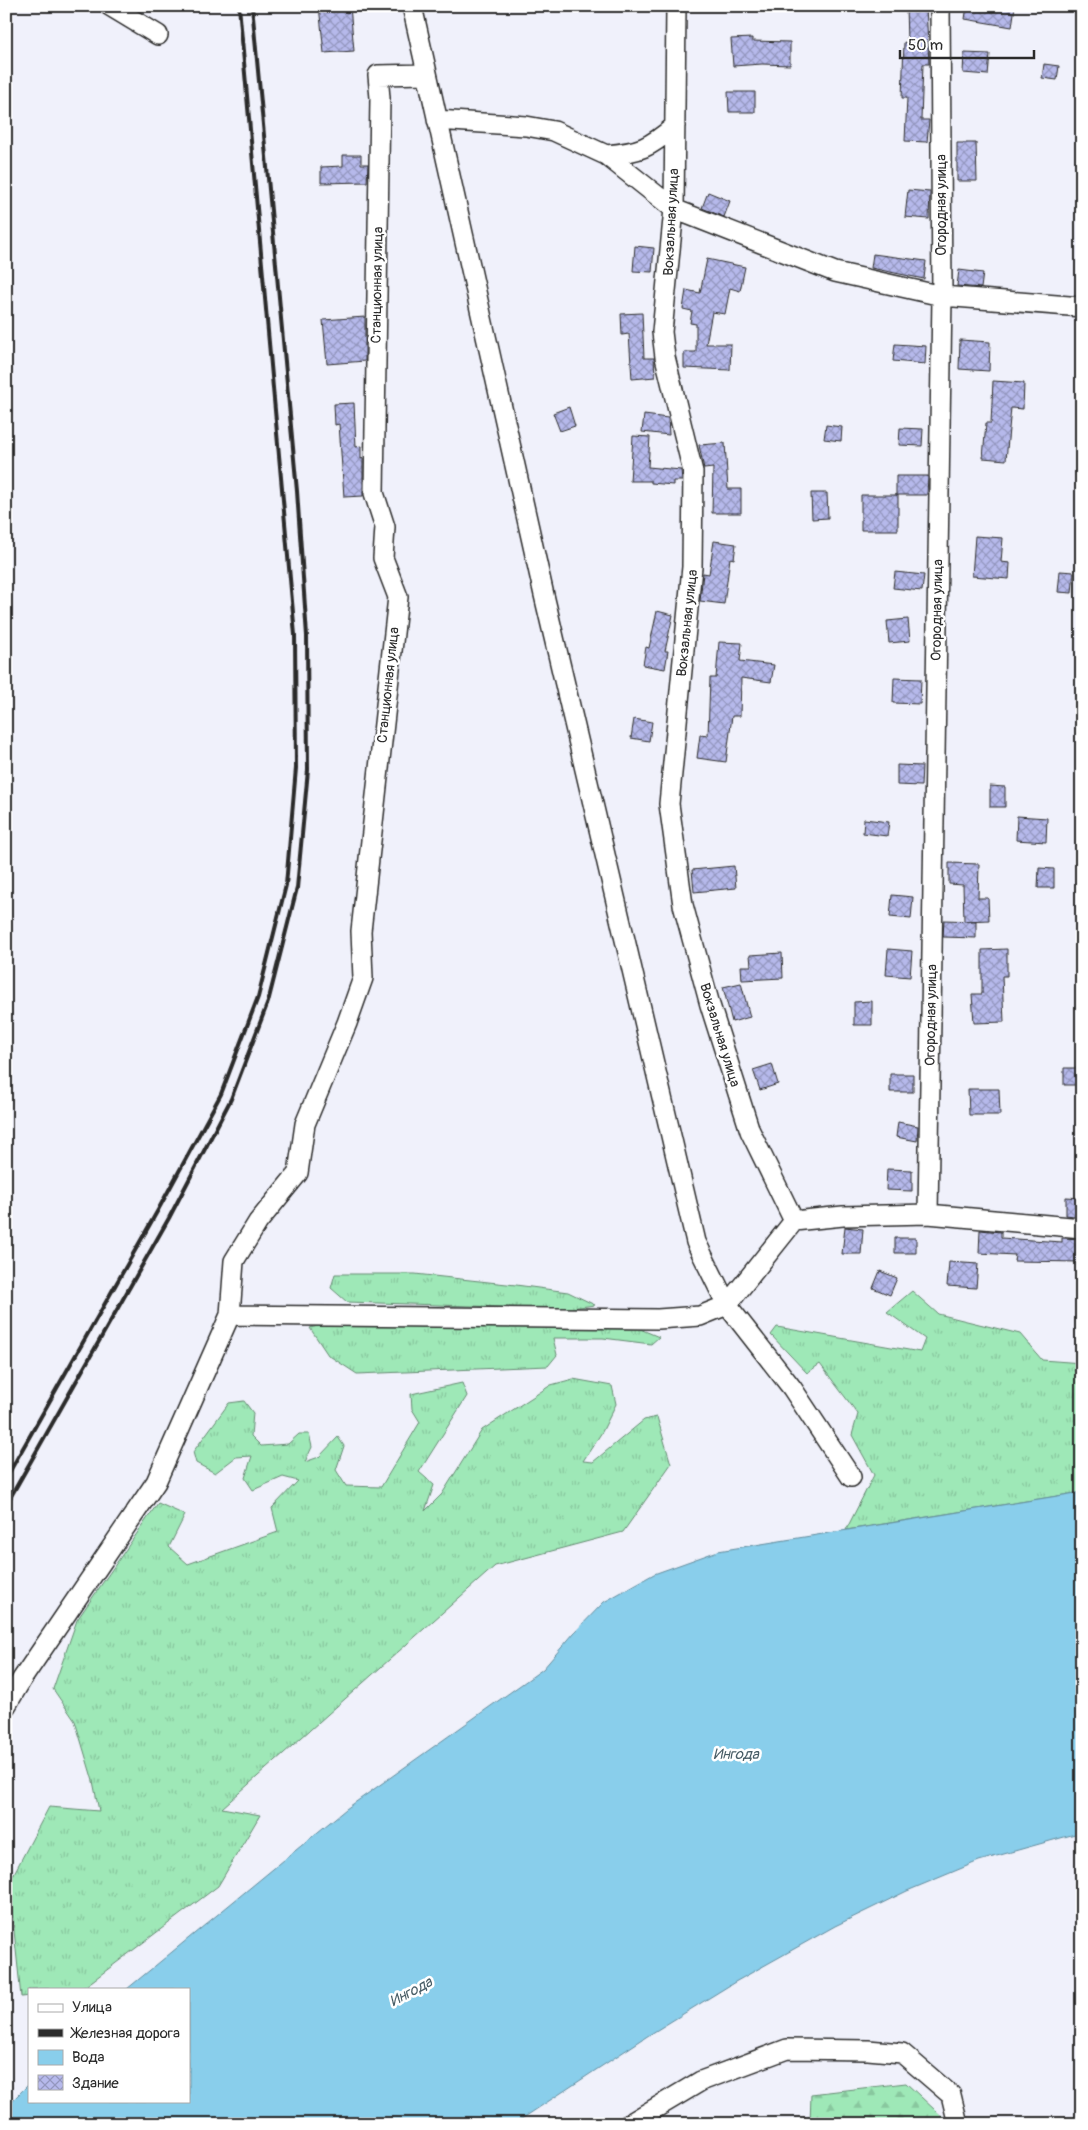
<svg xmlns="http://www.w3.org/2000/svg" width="1088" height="2130" viewBox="0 0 1088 2130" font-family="Pangolin,sans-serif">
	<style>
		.grass { fill: url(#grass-tufts); stroke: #648a71 }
		.forest { fill: url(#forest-firs); stroke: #648a71 }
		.water { fill: #89ceeb; stroke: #638d9e }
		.building { fill: url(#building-cross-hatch); stroke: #2b2b2b }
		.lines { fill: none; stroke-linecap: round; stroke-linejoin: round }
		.minor-casing { stroke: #2b2b2b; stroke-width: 22 }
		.minor { stroke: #fff; stroke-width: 19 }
		.rail { stroke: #2b2b2b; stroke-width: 4 }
		.labels { text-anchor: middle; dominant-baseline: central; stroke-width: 5; stroke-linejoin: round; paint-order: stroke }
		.street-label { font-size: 14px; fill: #2b2b2b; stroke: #fff }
		.water-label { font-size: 15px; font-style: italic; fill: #475c65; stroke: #fff }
	</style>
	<defs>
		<pattern id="grass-tufts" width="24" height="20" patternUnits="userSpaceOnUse" patternTransform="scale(1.25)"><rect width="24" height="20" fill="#9ee8b7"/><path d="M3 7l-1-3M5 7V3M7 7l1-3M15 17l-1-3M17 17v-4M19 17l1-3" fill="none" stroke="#88c79e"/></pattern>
		<pattern id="forest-firs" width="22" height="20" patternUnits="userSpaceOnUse" patternTransform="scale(1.25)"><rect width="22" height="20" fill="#9ee8b7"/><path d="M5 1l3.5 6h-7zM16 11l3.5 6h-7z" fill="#88c79e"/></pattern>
		<pattern id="building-cross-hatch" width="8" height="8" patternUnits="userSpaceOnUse" patternTransform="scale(1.25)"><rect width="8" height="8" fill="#b6b9eb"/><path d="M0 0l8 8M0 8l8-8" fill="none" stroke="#9497bf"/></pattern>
	</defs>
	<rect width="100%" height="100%" fill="#f0f1fb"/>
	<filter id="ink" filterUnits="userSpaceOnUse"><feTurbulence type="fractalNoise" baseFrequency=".02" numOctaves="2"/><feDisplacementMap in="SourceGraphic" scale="10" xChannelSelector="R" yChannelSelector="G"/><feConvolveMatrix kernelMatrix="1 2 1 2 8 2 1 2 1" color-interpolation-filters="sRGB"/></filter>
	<g filter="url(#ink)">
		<!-- grass -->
		<path class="grass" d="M335,1274H415L516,1285L568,1292L595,1305L563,1309L347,1302L331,1288Z
			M912,1291L938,1314L1020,1334L1042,1360L1082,1363V1492L846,1530L874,1475L852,1435L858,1414L820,1364L807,1373L771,1335L777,1327L920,1352L925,1339L887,1312Z
			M326,1324L640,1329L659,1337L651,1344L603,1338H553L557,1355L548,1366L357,1374L328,1355L310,1328Z
			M573,1379L612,1386L616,1404L602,1432L583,1461L593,1462L644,1420L657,1417L671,1464L623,1532L495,1566L222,1808L260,1815L218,1886L83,1988L29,1989V1996L21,1997L9,1883L49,1807L99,1811L93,1781L75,1721L53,1689L77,1620L158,1503L185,1515L169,1547L188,1564L278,1532L272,1508L298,1481L283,1477L253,1490L245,1478L252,1456L236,1457L215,1473L196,1463L193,1452L229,1403L244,1401L253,1413L251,1436L261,1446L288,1444L299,1434H309L312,1447L305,1462L319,1457L338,1437L344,1446L336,1470L346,1486L381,1487L420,1422L412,1409L411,1394L462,1383L467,1396L419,1472L434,1485L425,1511L442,1494L482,1430L551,1385Z"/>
		<!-- forest -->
		<path class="forest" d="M906,2083L950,2124H810L811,2094Z"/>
		<!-- water -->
		<path class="water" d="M1082,1492V1832L979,1861L907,1891L835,1926L735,1982L649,2035L514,2124H6V2107L29,2084V2101H189V1989H127L346,1809L543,1669L574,1633L604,1602L654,1574L718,1551Z"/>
		<!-- building -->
		<path class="building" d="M319,6H350L354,51L324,53Z
			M906,6H926L929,64H923L921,120H929L927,142L905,141L907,98H902L904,42L907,43Z
			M967,6H1015L1012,27L965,19Z
			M752,38V41L790,42V65L762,64L733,66L731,39Z
			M964,53L990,54L988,75L963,73Z
			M1044,64L1059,66L1057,80L1042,78Z
			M728,92H755V112H729Z
			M957,143H976L977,181H957Z
			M343,155H361V164H368L367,182L321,183V167L343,166Z
			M908,190L930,192L929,219L905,217Z
			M708,192L730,201L724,217L702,208Z
			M635,246L654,248L652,272L633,271Z
			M873,254L926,261L924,279L871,268Z
			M707,259L745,267L740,291L730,288L725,314L712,312L706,344H731L730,370L684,368V352H696V324L690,323L692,311L683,309L686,290L700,293Z
			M959,270L983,273L981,288L957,286Z
			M642,313L644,358H654L655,377L632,379L629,334L622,335L621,314Z
			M365,317V361L327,364L323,320Z
			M960,340L990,342L989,371L959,369Z
			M895,344L926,346L925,364L893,361Z
			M993,381L1024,383L1023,409L1011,408L1006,460L983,458L986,423H991Z
			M354,403L356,447L361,446V459L363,458V496L344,497L339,424L335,425L334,404Z
			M569,407L575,426L560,431L553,413Z
			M644,415L668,418L669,435L642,432Z
			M826,425L842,427L841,441L824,439Z
			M900,428L923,429L922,446L899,445Z
			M633,436L650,437L648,467L681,470L682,481H673V485L651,483V481H630Z
			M725,443L728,489H741V513H712L713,468L704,469L699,445Z
			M896,476H928L927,495H896Z
			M811,493H827L828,518L812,519Z
			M861,495H898V530H861Z
			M975,536L1003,538L1001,562L1010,563L1009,579L972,576Z
			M714,541L736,544L734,559L730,558L724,604L700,601L703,573L709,574Z
			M1060,571L1074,572L1072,593L1058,592Z
			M895,572L924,575L922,591L893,588Z
			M657,611L673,615L665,651H668L665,669L643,665L646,647L649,648Z
			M908,619L910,641L889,643L887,621Z
			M719,642L742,643L740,661L774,665L771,682L741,678L740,716H732L726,762L697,758L700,735L708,736L710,678H716Z
			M894,678L921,679L920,704L893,703Z
			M634,719L652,722L649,741L631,738Z
			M897,765L922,766L921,786L897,785Z
			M990,786L1005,787V807H990Z
			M1017,816L1047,818L1046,842L1016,840Z
			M864,819L889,822L887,836L863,833Z
			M949,863L979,864L978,898H988L989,920L964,921L963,885L949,884Z
			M734,866L736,888L694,892L692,870Z
			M1039,868L1054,869V888H1038Z
			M892,895L913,897L911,919L890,917Z
			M944,920L976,921V938L943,937Z
			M888,949L912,951L910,977L886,975Z
			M1007,949V976H1002L1004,1022L974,1023L972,994H982V950Z
			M782,953L783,978L742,980L741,966H751L750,955Z
			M741,983L750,1017L732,1022L723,987Z
			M872,1001V1025H854V1002Z
			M772,1064L778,1084L760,1090L753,1070Z
			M1064,1068H1082V1085H1064Z
			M890,1074H913V1092H890Z
			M968,1089H999L1000,1115H969Z
			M898,1122L918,1126L917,1141L896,1137Z
			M887,1169L912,1170V1191L886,1190Z
			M1066,1197L1082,1198V1217L1066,1215Z
			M845,1227L863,1229L861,1254H842Z
			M980,1230L1001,1232V1238L1062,1242V1238L1082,1239V1262L1014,1261L1015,1255L979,1253Z
			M895,1238H916V1253H895Z
			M949,1262L978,1264L976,1288L947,1286Z
			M880,1271L897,1278L890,1295L873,1288Z"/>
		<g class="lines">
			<!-- minor casing -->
			<g class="minor-casing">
				<path id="minor" d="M110,6L158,35
					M412,6L544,595L696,1242L727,1305L792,1388L851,1477
					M676,6L674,209L662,332L665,357L693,472L692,567L669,804L683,905L710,1005L750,1131L794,1221
					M437,120L526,126L554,131L606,155L674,209L835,272L942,296L1082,307
					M606,155C640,152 649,148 675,126
					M928,1214L942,296L940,6
					M230,1315L234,1261L258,1222L298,1173L305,1124L347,1023L363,978L361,931L398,597L383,558L385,527L374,493L380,98L378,75L427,74
					M6,1706L22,1679L156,1482L230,1315L658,1319L700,1316L727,1305L794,1221L843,1216L928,1214L1082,1228
					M629,2124L701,2081L787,2049L868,2050L902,2053L951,2095L958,2124"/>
			</g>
			<!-- minor -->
			<use href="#minor" class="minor"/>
			<!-- rail -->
			<path class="rail" d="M6,1478L158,1210L221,1094L258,997L286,885L296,768L295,635L239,6
				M6,1505L169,1218L231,1099L268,1002L297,888L308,770L307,636L297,491L252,6"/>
		</g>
	</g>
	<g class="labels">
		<!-- street labels -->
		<g class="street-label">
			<text transform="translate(941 205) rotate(-90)">Огородная улица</text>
			<text transform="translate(671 222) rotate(-87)">Вокзальная улица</text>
			<text transform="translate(377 285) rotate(-89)">Станционная улица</text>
			<text transform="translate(937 610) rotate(-89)">Огородная улица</text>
			<text transform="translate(687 623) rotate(-84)">Вокзальная улица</text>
			<text transform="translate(388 685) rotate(-84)">Станционная улица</text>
			<text transform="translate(931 1015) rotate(-89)">Огородная улица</text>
			<text transform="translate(720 1035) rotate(73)">Вокзальная улица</text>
		</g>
		<!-- water labels -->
		<g class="water-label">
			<text x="736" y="1754">Ингода</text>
			<text transform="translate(411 1992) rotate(-28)">Ингода</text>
		</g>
	</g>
	<!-- margin -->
	<rect width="1088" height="2130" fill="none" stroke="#fff" stroke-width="25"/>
	<rect x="12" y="12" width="1063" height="2105" fill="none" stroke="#2b2b2b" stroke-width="2" filter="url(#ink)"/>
	<!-- legend -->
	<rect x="28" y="1988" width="162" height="115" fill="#ffffff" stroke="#aaaaaa"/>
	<rect x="38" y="2004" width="25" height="8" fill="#ffffff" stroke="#aaaaaa"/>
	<text x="72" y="2012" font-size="15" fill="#2b2b2b">Улица</text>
	<rect x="38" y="2029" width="25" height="8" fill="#2b2b2b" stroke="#aaaaaa"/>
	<text x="72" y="2038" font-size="15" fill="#2b2b2b">Железная дорога</text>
	<rect x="38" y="2050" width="25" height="15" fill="#89ceeb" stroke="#aaaaaa"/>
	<text x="72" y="2062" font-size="15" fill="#2b2b2b">Вода</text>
	<rect x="38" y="2075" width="25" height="15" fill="url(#building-cross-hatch)" stroke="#aaaaaa"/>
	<text x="72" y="2088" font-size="15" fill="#2b2b2b">Здание</text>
	<!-- scale -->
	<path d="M900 50v8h134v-8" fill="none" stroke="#2b2b2b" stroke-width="2.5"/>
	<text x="908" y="50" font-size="15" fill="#2b2b2b" stroke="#ffffff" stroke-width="4" paint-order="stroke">50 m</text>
</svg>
